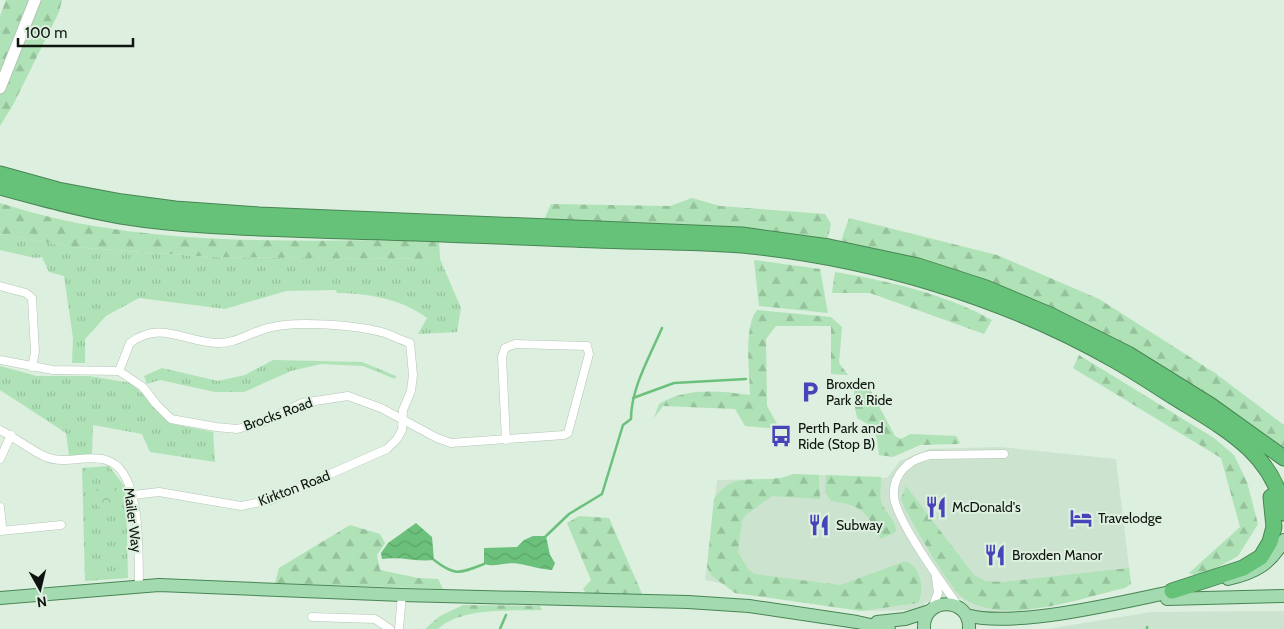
<svg xmlns="http://www.w3.org/2000/svg" width="1284" height="629" viewBox="0 0 1284 629" font-family="Cabin,sans-serif">
	<style>
		.built { fill: #cce4cf }
		.grass { fill: url(#grass-tufts) }
		.forest { fill: url(#forest-firs) }
		.park { fill: url(#park-crowns) }
		.water { fill: url(#water-waves) }
		.lines { fill: none; stroke-linecap: round; stroke-linejoin: round }
		.stream { stroke: #6bc07b; stroke-width: 2.5 }
		.minor-casing { stroke: #b4c5b6; stroke-width: 9 }
		.secondary-casing { stroke: #b4c5b6; stroke-width: 13 }
		.primary-casing { stroke: #488554; stroke-width: 14 }
		.motorway-casing { stroke: #488554; stroke-width: 17 }
		.minor { stroke: #fff; stroke-width: 8 }
		.secondary { stroke: #fff; stroke-width: 11 }
		.primary { stroke: #a4daaf; stroke-width: 12 }
		.motorway { stroke: #67c279; stroke-width: 15 }
		.labels { text-anchor: middle; dominant-baseline: central; stroke-width: 4; stroke-linejoin: round; paint-order: stroke }
		.poi-label { font-size: 14px; fill: #0f140f; stroke: #ddefdf; text-anchor: start }
		.street-label { font-size: 14px; fill: #0f140f; stroke: #ddefdf }
	</style>
	<defs>
		<pattern id="grass-tufts" width="24" height="20" patternUnits="userSpaceOnUse" patternTransform="scale(1.25)"><rect width="24" height="20" fill="#afe2b6"/><path d="M3 7l-1-3M5 7V3M7 7l1-3M15 17l-1-3M17 17v-4M19 17l1-3" fill="none" stroke="#95c19b"/></pattern>
		<pattern id="forest-firs" width="22" height="20" patternUnits="userSpaceOnUse" patternTransform="scale(1.25)"><rect width="22" height="20" fill="#afe2b6"/><path d="M5 1l3.5 6h-7zM16 11l3.5 6h-7z" fill="#95c19b"/></pattern>
		<pattern id="park-crowns" width="20" height="18" patternUnits="userSpaceOnUse" patternTransform="scale(1.25)"><rect width="20" height="18" fill="#afe2b6"/><path d="M2 6a3 3 0 1 1 6 0M12 15a3 3 0 1 1 6 0" fill="none" stroke="#95c19b"/></pattern>
		<pattern id="water-waves" width="16" height="10" patternUnits="userSpaceOnUse" patternTransform="scale(1.25)"><rect width="16" height="10" fill="#6bc07b"/><path d="M0 5q4-4 8 0t8 0" fill="none" stroke="#5ca469"/></pattern>
	</defs>
	<rect width="100%" height="100%" fill="#ddefdf"/>
	<!-- built -->
	<path class="built" d="M1000,447L1116,459L1131,584L1000,616L970,609L961,598L926,602L921,610L861,611L705,580L717,480L782,479L793,474L887,478L900,461L929,449Z
		M1284,611V629H1047L1151,612Z"/>
	<!-- grass -->
	<path class="grass" d="M0,234L73,247L210,257L440,259L461,308L457,332L418,334L427,318C402,299 368,293 337,293L336,290L286,291L225,309L139,298L106,316L85,339V363H72L73,338L64,276L49,272L42,257L35,258L0,250Z
		M273,360L362,362L396,376L395,379L363,366L321,364L291,371L244,392H215L160,380L147,384L144,376L162,368L218,381L245,375Z
		M0,366L37,376H89L131,383L173,424L213,432L215,462L150,452L142,434L93,425L92,454L69,456L66,433L0,390Z
		M109,466L126,488L128,578L85,581L82,468Z"/>
	<!-- forest -->
	<path class="forest" d="M6,0H62L59,12L13,105L0,126V16Z
		M692,198L720,206L825,214L831,224L827,241L544,220L551,204L670,206Z
		M0,203C141,249 293,240 439,240L440,259L210,257L73,247L0,234Z
		M849,218L997,255L1099,299L1215,373L1284,425V453L1129,348L840,244Z
		M754,260L820,269L828,313L759,306Z
		M835,272C889,281 945,294 992,320L984,334L870,293H832Z
		M757,310L831,317L842,327L839,363L848,375L831,374V326H776L766,339L767,406L780,429L745,426L735,409L663,406L654,418L659,404C687,387 719,391 750,395C750,374 743,327 757,310Z
		M1079,355L1214,438L1234,455L1247,482L1258,524L1238,556L1200,577L1189,573L1240,527L1221,458L1073,368Z
		M854,381L866,382L895,436L901,439L910,434L956,436L960,443L957,444L920,445L893,457L879,455L877,439L873,427L857,418L854,403Z
		M793,474L819,475L820,499L772,496L746,515L742,520L738,552L748,569L754,574L840,585L906,561C921,567 925,590 918,603L861,611L735,593L712,576L707,567L714,499C734,467 764,487 793,474Z
		M826,475L881,477C882,487 878,496 883,506C887,514 897,522 896,532L881,539C876,534 874,529 871,522C862,506 848,503 831,501L825,492Z
		M906,486L974,575L985,581L1003,582L1129,568L1131,584L1125,588C1080,598 1006,626 965,599C949,589 916,528 905,509L901,499Z
		M579,516L609,518L643,596L586,593L583,589L591,580L567,523Z
		M350,525L380,534L385,543L377,555L380,570L418,578L438,579L443,589L275,583L279,568Z
		M463,605L540,606L542,610C512,611 460,607 438,629H425L440,616Z"/>
	<!-- park -->
	<path class="park" d="M94 497a13 13 0 1 1 26 0a13 13 0 1 1-26 0Z"/>
	<!-- water -->
	<path class="water" d="M416,523L432,537L434,560C416,562 401,556 382,559L381,553L388,543Z
		M533,536H546L550,555L555,563L552,570C540,569 531,566 520,564C508,561 496,568 484,564V548L517,547L524,540Z"/>
	<g class="lines">
		<!-- stream -->
		<path class="stream" d="M633,398L674,383L746,379
			M546,536L569,514L602,494L623,425L631,419C631,388 650,356 662,328
			M434,560C456,577 460,573 484,564
			M500,629L506,615
			M1147,629V627"/>
		<!-- minor casing -->
		<g class="minor-casing">
			<path id="minor" d="M0,286L26,293L32,298L35,352L32,367
				M0,360L53,370L119,371L143,387L156,404L171,419L216,427L237,429L263,422L302,403L348,396L381,408L437,438L451,443L564,435L568,433L589,354L587,346L515,344L505,348L502,357L506,440
				M119,371L130,343C160,320 184,342 217,343C235,344 251,332 268,328C295,320 357,325 385,333C393,336 401,340 410,343L413,375L411,391L403,410L402,430L397,439L387,449L271,500L241,506L159,492L133,495
				M0,430C16,438 30,450 46,457C66,465 87,454 106,460C143,470 138,554 139,585
				M0,459L11,435
				M0,507L2,526L0,531
				M0,531L61,525
				M959,607C943,585 897,522 894,497C892,474 909,459 930,455L1004,454
				M932,609L938,593L936,577
				M312,617L375,619L390,629
				M399,629L402,595"/>
		</g>
		<!-- secondary casing -->
		<g class="secondary-casing">
			<path id="secondary" d="M0,88L35,0"/>
		</g>
		<!-- primary casing -->
		<g class="primary-casing">
			<path id="primary" d="M1228,579C1255,573 1271,564 1284,540
				M0,598L159,585L402,595L688,602L749,606L857,622L889,629
				M1167,599L1284,596
				M966,615C1014,629 1128,601 1180,590
				M877,622L905,619L930,611
				M924,629C922,596 971,596 969,629"/>
		</g>
		<!-- motorway casing -->
		<g class="motorway-casing">
			<path id="motorway" d="M0,174L58,190L122,202L175,209L259,215L742,235L829,247L918,266L986,288L1050,315L1128,354L1210,405L1284,458
				M0,187C40,198 80,209 121,216C196,228 273,228 348,231C431,233 514,237 597,240C645,242 694,241 742,245C871,258 1003,296 1116,361C1135,372 1155,385 1174,397C1222,427 1274,452 1284,513
				M1172,591L1243,568L1261,557L1270,542L1274,527L1271,497"/>
		</g>
		<!-- minor -->
		<use href="#minor" class="minor"/>
		<!-- secondary -->
		<use href="#secondary" class="secondary"/>
		<!-- primary -->
		<use href="#primary" class="primary"/>
		<!-- motorway -->
		<use href="#motorway" class="motorway"/>
	</g>
	<!-- icons -->
	<defs>
		<g id="parking-bare" transform="scale(1.725)"><path d="M-3.5-5.5H1a3.5 3.5 0 0 1 0 7H-1V5.5H-3.5ZM-1-3.4V-.6H.8a1.4 1.4 0 0 0 0-2.8Z" fill="#4743b9" stroke="#ddefdf" stroke-width="2.5" paint-order="stroke"/></g>
		<g id="bus-bare" transform="scale(1.725)"><path d="M-5-6H5V4H4V6H2V4H-2V6H-4V4H-5ZM-3.5-4V0h7V-4ZM-3.5 1.2v1.5H-2V1.2ZM2 1.2v1.5H3.5V1.2Z" fill="#4743b9" stroke="#ddefdf" stroke-width="2.5" paint-order="stroke"/></g>
		<g id="restaurant-bare" transform="scale(1.725)"><path d="M-5-6h1v4h1v-4h1v4h1v-4h1v5L-1.5 .5V6h-2V.5L-5-1ZM5-6V6H3V1.5H1.5Q1.5-4 5-6Z" fill="#4743b9" stroke="#ddefdf" stroke-width="2.5" paint-order="stroke"/></g>
		<g id="hotel-bare" transform="scale(1.725)"><path d="M-6-4.5h1.5V1H6V5H4.5V3h-9V5H-6ZM-4 0a1.8 1.8 0 1 1 3.6 0ZM.5 0V-2.5h3Q6-2.5 6 0Z" fill="#4743b9" stroke="#ddefdf" stroke-width="2.5" paint-order="stroke"/></g>
	</defs>
	<g fill-rule="evenodd">
		<use href="#parking-bare" x="810" y="392"/>
		<use href="#bus-bare" x="781" y="436"/>
		<use href="#restaurant-bare" x="936" y="507"/>
		<use href="#hotel-bare" x="1081" y="518"/>
		<use href="#restaurant-bare" x="819" y="525"/>
		<use href="#restaurant-bare" x="995" y="555"/>
	</g>
	<g class="labels">
		<!-- poi labels -->
		<g class="poi-label">
			<text x="826" y="384">Broxden<tspan x="826" dy="16">Park &amp; Ride</tspan></text>
			<text x="798" y="428">Perth Park and<tspan x="798" dy="16">Ride (Stop B)</tspan></text>
			<text x="952" y="507">McDonald's</text>
			<text x="1098" y="518">Travelodge</text>
			<text x="836" y="525">Subway</text>
			<text x="1012" y="555">Broxden Manor</text>
		</g>
		<!-- street labels -->
		<g class="street-label">
			<text transform="translate(278 414) rotate(-20)">Brocks Road</text>
			<text transform="translate(294 488) rotate(-21)">Kirkton Road</text>
			<text transform="translate(133 520) rotate(83)">Mailer Way</text>
		</g>
	</g>
	<!-- north arrow -->
	<g transform="translate(40 589) rotate(172)" stroke="#ddefdf" stroke-width="4" paint-order="stroke">
	<path d="M0-4L9 19L0 12L-9 19Z" fill="#0f140f"/>
	<text y="-8" font-size="14" font-weight="bold" text-anchor="middle" fill="#0f140f">N</text>
	</g>
	<!-- scale -->
	<path d="M18 38v8h115v-8" fill="none" stroke="#0f140f" stroke-width="2.5"/>
	<text x="25" y="38" font-size="15" fill="#0f140f" stroke="#ddefdf" stroke-width="4" paint-order="stroke">100 m</text>
</svg>
